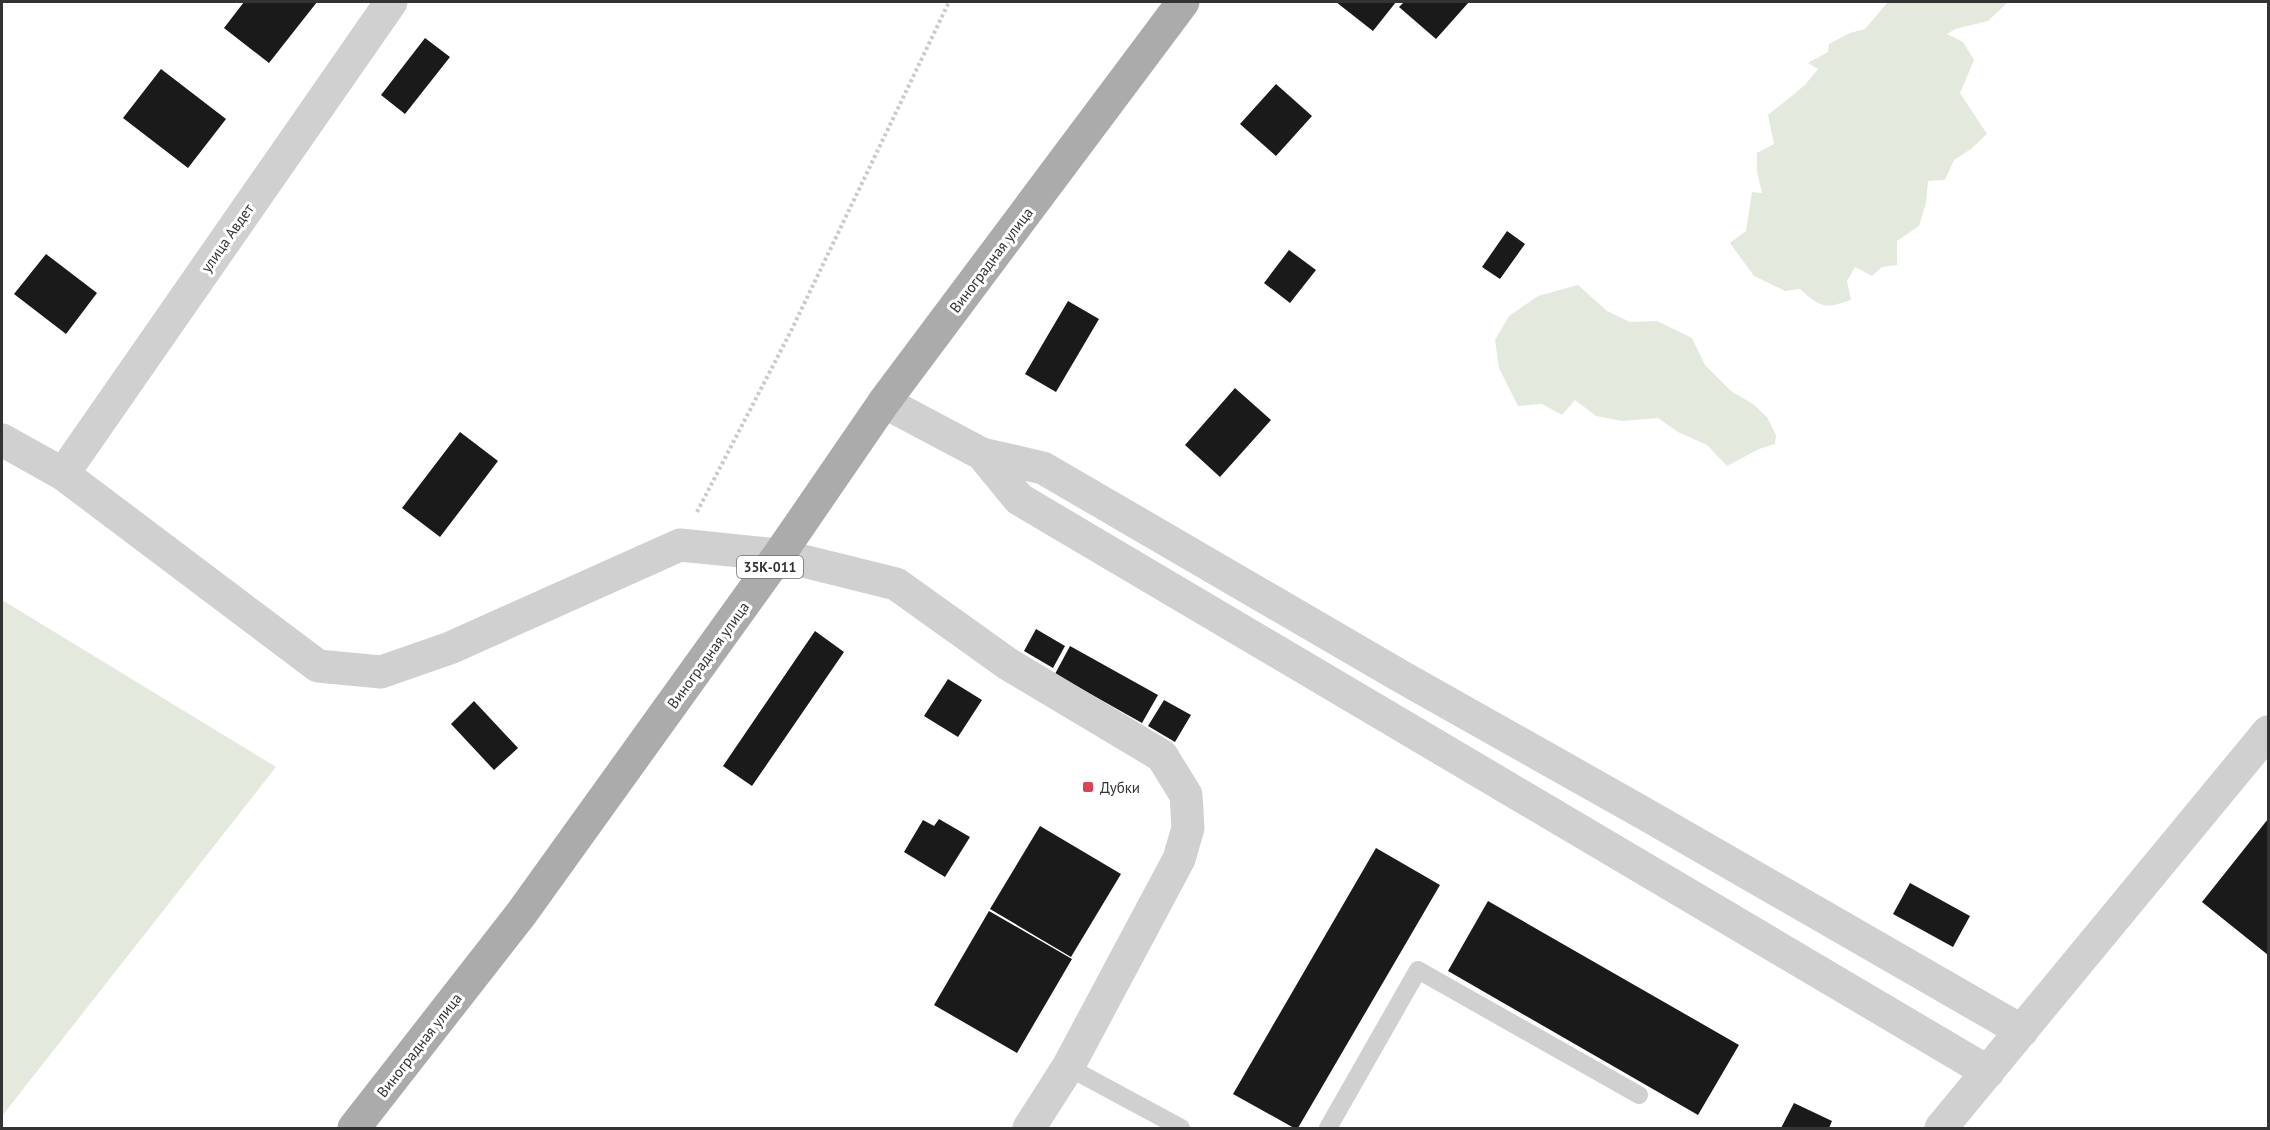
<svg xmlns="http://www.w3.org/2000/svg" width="2270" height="1130" viewBox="0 0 2270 1130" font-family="'PT Sans',sans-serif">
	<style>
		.green { fill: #e3e9dc }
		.building { fill: #1a1a1a }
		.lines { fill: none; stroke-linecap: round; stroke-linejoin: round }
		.path { stroke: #cacaca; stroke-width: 4; stroke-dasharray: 3 3; stroke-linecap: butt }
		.lane { stroke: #d0d0d0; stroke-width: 18 }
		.street { stroke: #d0d0d0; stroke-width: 33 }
		.primary { stroke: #ababab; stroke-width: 33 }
		.poi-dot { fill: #da4457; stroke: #fff; stroke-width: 2 }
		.labels { text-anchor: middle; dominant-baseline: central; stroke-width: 6; stroke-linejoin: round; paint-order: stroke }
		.shield { fill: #fff; stroke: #707070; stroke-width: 1.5 }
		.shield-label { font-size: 14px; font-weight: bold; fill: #333 }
		.street-label { font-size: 15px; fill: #333; stroke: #fff }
		.poi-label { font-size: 15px; fill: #333; stroke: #fff; text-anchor: start }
	</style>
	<rect width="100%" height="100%" fill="#fff"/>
	<!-- green -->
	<path class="green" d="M1888,2H2008L1988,21L1955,29L1947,34L1963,42L1974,60L1960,93L1987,134L1971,149L1954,160L1945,180L1928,181L1926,203L1919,226L1897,241V265L1882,267L1872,276L1855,267L1847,281L1851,300C1824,309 1821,308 1800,289L1785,291L1754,276L1730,243L1746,231L1752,192L1762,193L1757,172V153L1774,144L1768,115L1805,85L1818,69L1808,63L1828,52L1829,44L1850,33L1865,29Z
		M1578,285L1607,311L1630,322L1657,321L1692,338L1705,365L1731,391L1753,404L1767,417L1776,435L1775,444L1759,449L1727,466L1707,445L1678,432L1658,418L1622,421L1596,416L1575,400L1562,415L1542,404L1518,406L1499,368L1495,340L1509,316L1538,296Z
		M2,600L276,767L2,1116Z"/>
	<!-- building -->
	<path class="building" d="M244,2H317L269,63L224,28Z
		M1336,2H1396L1373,31Z
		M1404,2H1469L1436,39L1399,7Z
		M425,38L450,57L405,114L381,95Z
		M161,69L226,119L188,168L123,118Z
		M1276,84L1312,116L1276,156L1240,124Z
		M1507,231L1525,244L1500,279L1482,267Z
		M1289,250L1316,270L1290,303L1264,283Z
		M46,254L97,293L66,334L14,294Z
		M1068,301L1099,319L1056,392L1025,374Z
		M1235,388L1271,420L1220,477L1185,445Z
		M460,432L498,461L440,537L402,508Z
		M1036,629L1065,646L1053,668L1024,651Z
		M815,631L844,652L752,786L723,766Z
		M1070,646L1158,695L1142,723L1055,674Z
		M948,679L982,700L958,737L924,716Z
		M1164,700L1191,715L1175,742L1148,726Z
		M474,701L518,748L494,770L451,724Z
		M939,819L970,837L945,877L904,852L923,820L934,826Z
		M2268,819V955L2202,902Z
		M1040,826L1121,874L1071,957L990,909Z
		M1376,848L1440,885L1298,1128H1294L1233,1094Z
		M1910,883L1970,916L1953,947L1893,914Z
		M1488,901L1739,1045L1698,1115L1448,971Z
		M989,911L1072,959L1017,1053L934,1005Z
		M1794,1103L1832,1121L1829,1128H1781Z"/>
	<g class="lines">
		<!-- path -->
		<path class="path" d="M697,512L791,331L949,2"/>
		<!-- lane -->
		<path class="lane" d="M1068,1067L1181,1128
			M1328,1128L1418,970L1639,1095"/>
		<!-- street -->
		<path class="street" d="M884,402L982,454L1043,468L1402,677L1645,814L2022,1031
			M2,440L63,474L318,666L381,672L450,648L680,545L779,555L896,584L1008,664L1162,756L1186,795L1188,828L1179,859L1068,1067L1029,1128
			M982,454L1019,499L1988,1072
			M63,474L391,2
			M1941,1128L2268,732"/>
		<!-- primary -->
		<path class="primary" d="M354,1128L521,914L779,555L884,402L1183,2"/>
	</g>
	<!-- markers -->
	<rect class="poi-dot" x="1082" y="781" width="12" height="12" rx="3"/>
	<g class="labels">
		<!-- shield labels -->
		<rect class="shield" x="737" y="556" width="66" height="22" rx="4.5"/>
		<g class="shield-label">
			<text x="770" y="567">35К-011</text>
		</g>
		<!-- street labels -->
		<g class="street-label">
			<text transform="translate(227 238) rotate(-55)">улица Авдет</text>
			<text transform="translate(991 260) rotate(-53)">Виноградная улица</text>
			<text transform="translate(708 655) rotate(-54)">Виноградная улица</text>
			<text transform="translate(419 1045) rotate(-52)">Виноградная улица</text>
		</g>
		<!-- poi labels -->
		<g class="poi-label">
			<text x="1100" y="787">Дубки</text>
		</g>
	</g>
	<!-- border -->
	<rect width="2270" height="1130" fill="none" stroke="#333333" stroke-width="6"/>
</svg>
